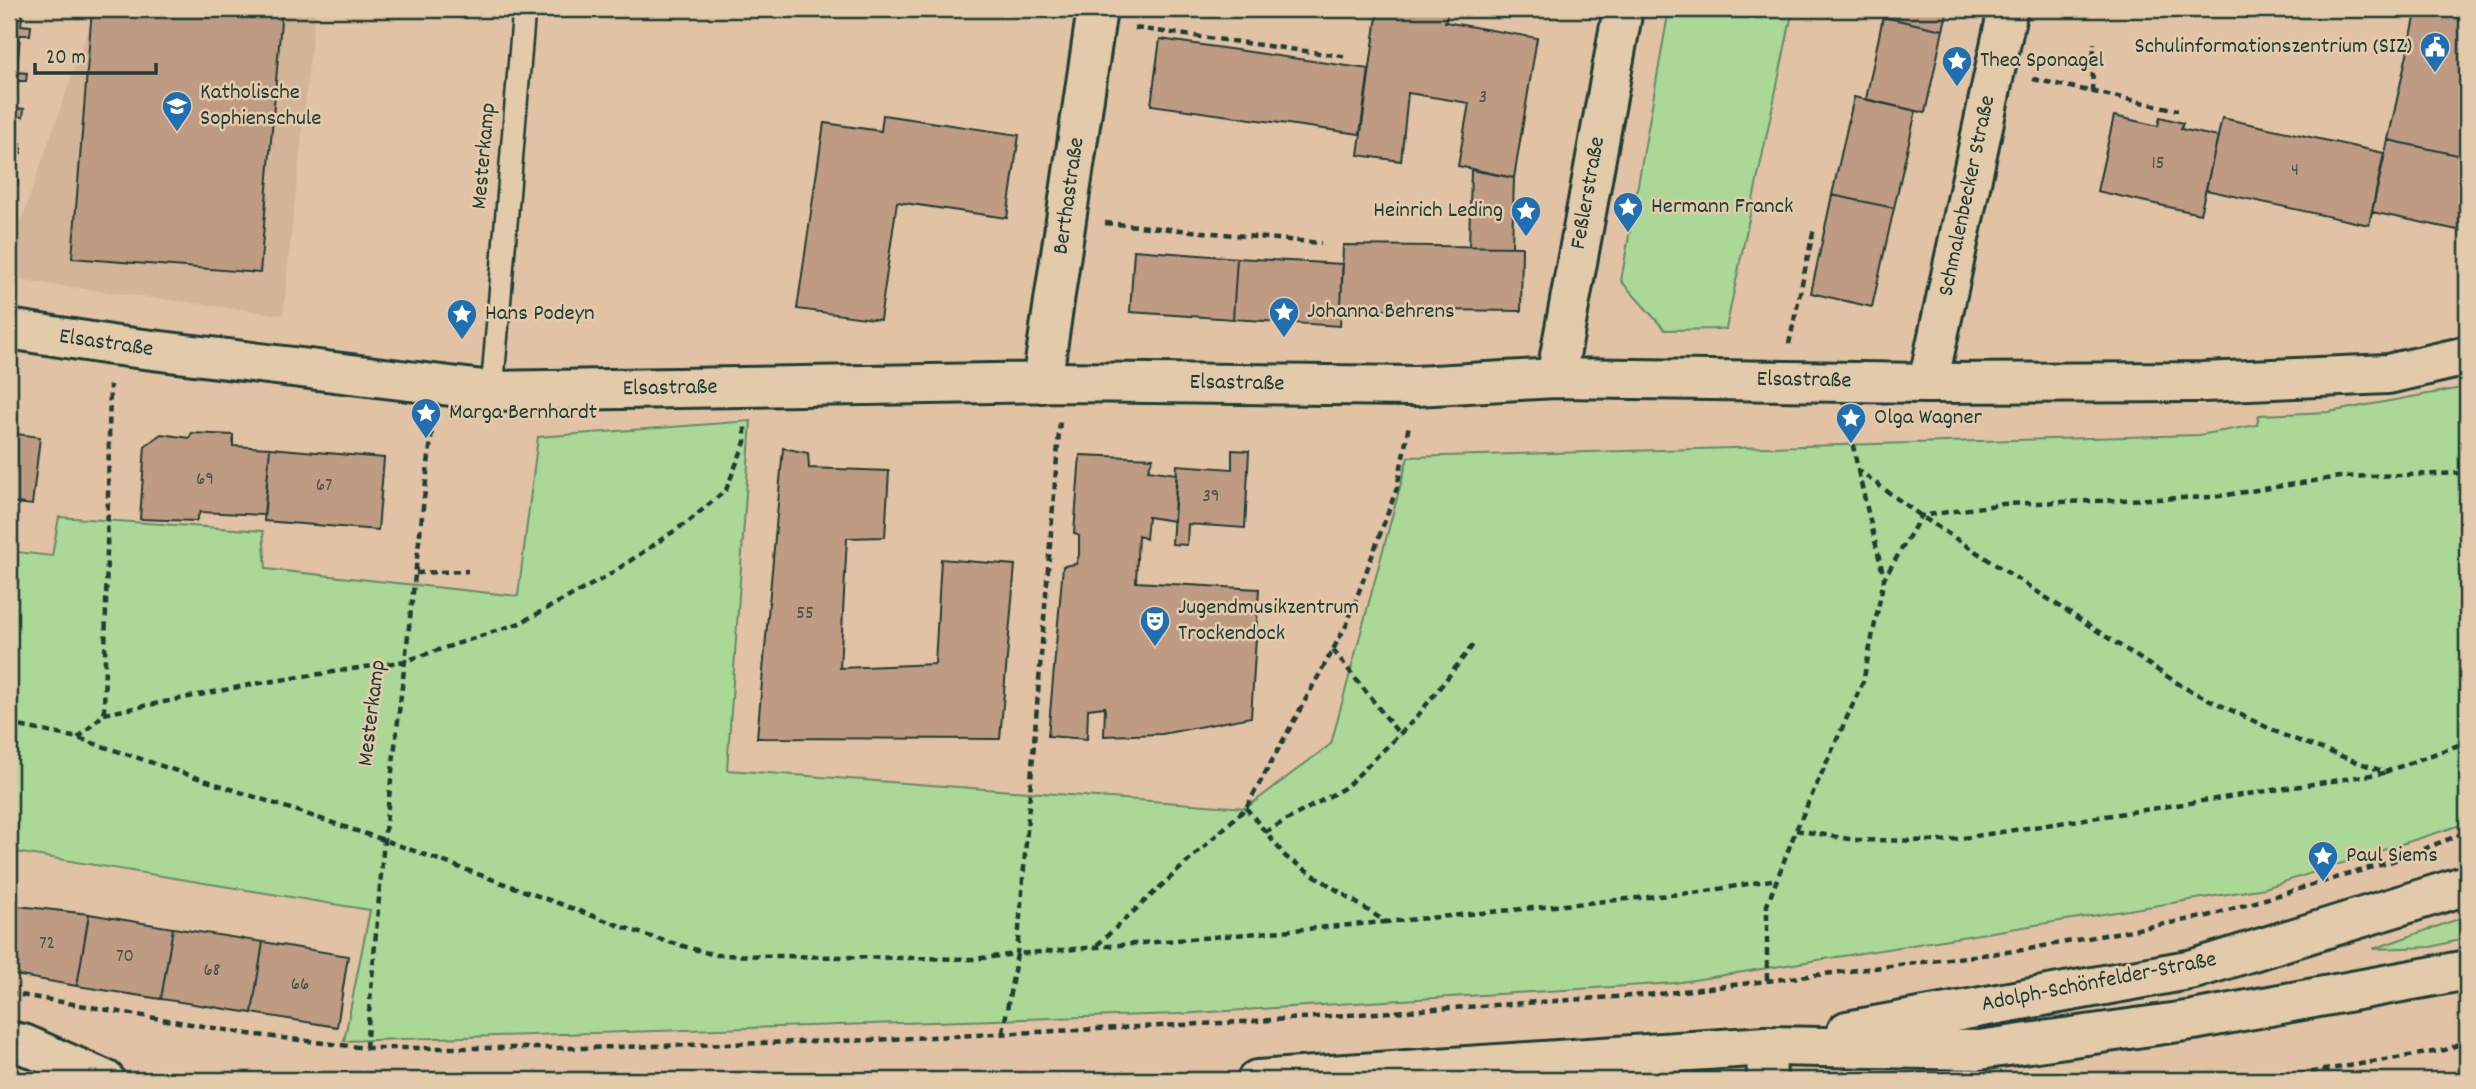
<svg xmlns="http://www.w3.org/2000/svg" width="2476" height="1089" viewBox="0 0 2476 1089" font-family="Dekko,sans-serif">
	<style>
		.built { fill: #d4b498 }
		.green { fill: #abd897; stroke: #658a66; stroke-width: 2 }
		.building { fill: #c09b84; stroke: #1f3d34; stroke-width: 2 }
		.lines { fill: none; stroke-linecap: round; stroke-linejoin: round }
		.service-casing { stroke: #1f3d34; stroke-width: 26 }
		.minor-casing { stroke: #1f3d34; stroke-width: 44 }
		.secondary-casing { stroke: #1f3d34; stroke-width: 44 }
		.path { stroke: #1f3d34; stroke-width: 4.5; stroke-dasharray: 7 5; stroke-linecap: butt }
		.service { stroke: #e2caaa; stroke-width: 21 }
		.minor { stroke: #e2caaa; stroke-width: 38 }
		.secondary { stroke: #e2caaa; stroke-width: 38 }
		.labels { text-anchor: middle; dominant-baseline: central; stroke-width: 5; stroke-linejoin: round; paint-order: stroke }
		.number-label { font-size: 19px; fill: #475448 }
		.poi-label { font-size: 23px; fill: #1f3d34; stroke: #e2caaa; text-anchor: start }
		.street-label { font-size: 23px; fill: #1f3d34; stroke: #e2caaa }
	</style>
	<rect width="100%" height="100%" fill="#e2c2a4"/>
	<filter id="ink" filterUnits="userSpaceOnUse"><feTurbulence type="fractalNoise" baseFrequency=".0143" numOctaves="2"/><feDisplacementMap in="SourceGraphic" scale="14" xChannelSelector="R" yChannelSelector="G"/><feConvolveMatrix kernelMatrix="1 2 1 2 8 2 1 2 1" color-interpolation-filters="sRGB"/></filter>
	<g filter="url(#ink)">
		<!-- built -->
		<path class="built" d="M95,9H315L283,315L9,279V256Z"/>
		<!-- green -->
		<path class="green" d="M1669,9H1793L1726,329L1665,330L1621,281Z
			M2467,387V823L2265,888L1675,983L1178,1014L344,1041L370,910L9,851V551L52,556L59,517L263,531L266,569L518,596L538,437L751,421L727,770L1246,808L1331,744L1408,457L2199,435L2257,425L2259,415L2329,412Z
			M2467,916V938L2431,947L2373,949Z"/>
		<!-- building -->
		<path class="building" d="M9,9H23L21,25L31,26L30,35H20L17,72L27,73L26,81H17L15,108L24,109L23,117L14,116L12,142L21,143V153H11L9,177L18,179V185L9,184Z
			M92,9H282L260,273L72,258Z
			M1378,9H1449L1445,22L1537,38L1514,178L1458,166L1469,103L1408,93L1401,161L1358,155Z
			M1884,9H1948L1943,30L1883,17Z
			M2417,9H2467V157L2388,140Z
			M1883,17L1943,30L1925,113L1866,99Z
			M1160,39L1369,69L1360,134L1151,105Z
			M1854,97L1916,111L1894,208L1832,195Z
			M883,115L1019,135L1007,218L897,202L880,320L797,309L824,123L881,131Z
			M2114,116L2158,126L2160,117L2183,123L2181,129L2218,137L2200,214L2097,191Z
			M2222,118L2384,153L2369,225L2206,190Z
			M2388,140L2467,157V232L2372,212Z
			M1471,170L1514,178L1512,247H1469Z
			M1832,195L1894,208L1872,307L1811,293Z
			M1343,245L1522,247L1521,311L1341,309Z
			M1134,250L1237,258L1233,319L1130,312Z
			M1237,258L1343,264L1340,326L1233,319Z
			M9,433L40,437L32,505L9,502Z
			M192,433L233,435V446L270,448L264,515L200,512L196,521L140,519L145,446L161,434L189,438Z
			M270,448L384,458L378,530L264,521Z
			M783,448L808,453L809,468L889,471L885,537L847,538L840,668L935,664L941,559L1015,565L1000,739L757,738Z
			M1232,450L1249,451L1245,528L1188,524L1187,545L1172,544L1177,465L1232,469Z
			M1080,455L1153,458L1148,470L1177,474L1174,521L1148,517L1146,539L1138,535L1136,582L1259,589L1251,717L1162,734L1104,736L1105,707L1088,709L1087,739L1048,736L1063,566L1076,564L1079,555V536L1074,533Z
			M9,905L89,914L77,986L9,974Z
			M89,914L173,928L161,999L77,986Z
			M173,928L263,942L252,1013L161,999Z
			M263,942L348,956L337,1027L252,1013Z"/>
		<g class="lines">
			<!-- service casing -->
			<g class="service-casing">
				<path id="service" d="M492,391L524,9"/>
			</g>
			<!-- minor casing -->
			<g class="minor-casing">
				<path id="minor" d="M9,329L111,345L492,391L1063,382L1416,386L1556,378L1928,383L2203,382L2388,374L2467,356
					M1556,378L1623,9
					M1042,383L1097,9
					M1928,383L2008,9
					M1766,1046L1767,1080"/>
			</g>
			<!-- secondary casing -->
			<g class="secondary-casing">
				<path id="secondary" d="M1847,1031L2194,969L2467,885
					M9,1041L23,1044L105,1080
					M1257,1080L1766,1046L1979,1050L2193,1020L2467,970"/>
			</g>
			<!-- path -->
			<path class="path" d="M1135,28L1349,57
				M2033,79L2178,110
				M2092,92L2094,43
				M1105,223L1321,243
				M1789,344L1814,228
				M1848,421L1858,470L1921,516L2185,688L2283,735L2385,772L2467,742
				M1858,471L1884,578
				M416,573L468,571
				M1333,650L1400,735
				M104,714L254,684L405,661L520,623L606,577L689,521L726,490L745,442V426
				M9,724L78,738L384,840L651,937L715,955L973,959L1017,954L1060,420
				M78,738L104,714L110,385
				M1246,808L1286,857L1386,922L1701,892L1777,879
				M1796,830L1855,840L1943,841L2384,773
				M1265,832L1346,787L1416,718L1473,645
				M1097,945L1246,808L1347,624L1397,488L1409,425
				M1767,980V905L1796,830L1863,682L1884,579L1921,516L2003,504L2213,497L2339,477L2467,473
				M9,993L249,1034L366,1048H582L871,1040L1242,1022L1659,994L2023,950L2208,916L2390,862L2467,832
				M1003,1032L1017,954L1385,922
				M366,1048L384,840L433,422
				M2239,1080L2294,1075L2445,1050L2467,1041"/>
			<!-- service -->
			<use href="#service" class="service"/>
			<!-- minor -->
			<use href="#minor" class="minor"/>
			<!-- secondary -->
			<use href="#secondary" class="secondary"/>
		</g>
	</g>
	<!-- icons -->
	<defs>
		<g id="civic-pin" transform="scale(1.575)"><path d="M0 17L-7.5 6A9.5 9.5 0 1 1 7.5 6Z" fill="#1f6fb2" stroke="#e2caaa"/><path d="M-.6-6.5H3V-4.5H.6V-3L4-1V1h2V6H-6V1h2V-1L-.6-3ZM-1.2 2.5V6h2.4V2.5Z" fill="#fff"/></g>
		<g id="sight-pin" transform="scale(1.575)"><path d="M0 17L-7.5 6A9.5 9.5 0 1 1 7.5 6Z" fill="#1f6fb2" stroke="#e2caaa"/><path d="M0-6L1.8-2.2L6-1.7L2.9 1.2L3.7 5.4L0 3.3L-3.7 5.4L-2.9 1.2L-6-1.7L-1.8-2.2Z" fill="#fff"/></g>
		<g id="school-pin" transform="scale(1.575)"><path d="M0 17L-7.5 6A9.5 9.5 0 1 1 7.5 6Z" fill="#1f6fb2" stroke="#e2caaa"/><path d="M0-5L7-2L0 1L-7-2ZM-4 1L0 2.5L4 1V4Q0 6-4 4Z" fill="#fff"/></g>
		<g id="theatre-pin" transform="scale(1.575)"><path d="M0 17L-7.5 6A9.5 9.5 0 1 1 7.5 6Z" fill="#1f6fb2" stroke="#e2caaa"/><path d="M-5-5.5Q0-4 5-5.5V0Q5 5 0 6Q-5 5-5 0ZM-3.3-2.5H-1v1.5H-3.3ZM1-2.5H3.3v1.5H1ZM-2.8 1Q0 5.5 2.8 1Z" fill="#fff"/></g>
	</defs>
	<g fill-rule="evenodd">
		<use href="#civic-pin" x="2435" y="47"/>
		<use href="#sight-pin" x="1957" y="61"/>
		<use href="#school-pin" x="177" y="106"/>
		<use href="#sight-pin" x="1628" y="207"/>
		<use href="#sight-pin" x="1526" y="211"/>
		<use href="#sight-pin" x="1284" y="312"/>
		<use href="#sight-pin" x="462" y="314"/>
		<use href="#sight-pin" x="426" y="413"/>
		<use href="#sight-pin" x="1851" y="418"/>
		<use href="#theatre-pin" x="1155" y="621"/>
		<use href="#sight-pin" x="2323" y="856"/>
	</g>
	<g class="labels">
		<!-- number labels -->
		<g class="number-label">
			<text x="1483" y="98">3</text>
			<text x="2158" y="164">15</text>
			<text x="2295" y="171">4</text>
			<text x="205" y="480">69</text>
			<text x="324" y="486">67</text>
			<text x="1211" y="497">39</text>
			<text x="805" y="614">55</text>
			<text x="47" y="944">72</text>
			<text x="125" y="957">70</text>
			<text x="212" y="971">68</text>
			<text x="300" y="985">66</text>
		</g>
		<!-- poi labels -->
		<g class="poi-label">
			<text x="2412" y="47" text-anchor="end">Schulinformationszentrium (SIZ)</text>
			<text x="1980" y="61">Thea Sponagel</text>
			<text x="200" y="93">Katholische<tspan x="200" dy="26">Sophienschule</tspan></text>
			<text x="1651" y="207">Hermann Franck</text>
			<text x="1503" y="211" text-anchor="end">Heinrich Leding</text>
			<text x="1307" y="312">Johanna Behrens</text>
			<text x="485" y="314">Hans Podeyn</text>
			<text x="449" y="413">Marga Bernhardt</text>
			<text x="1874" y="418">Olga Wagner</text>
			<text x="1178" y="608">Jugendmusikzentrum<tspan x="1178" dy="26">Trockendock</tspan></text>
			<text x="2346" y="856">Paul Siems</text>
		</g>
		<!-- street labels -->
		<g class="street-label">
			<text transform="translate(485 156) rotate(-85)">Mesterkamp</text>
			<text transform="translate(1589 193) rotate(-80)">Feßlerstraße</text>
			<text transform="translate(1070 196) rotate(-82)">Berthastraße</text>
			<text transform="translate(1968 196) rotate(-78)">Schmalenbecker Straße</text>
			<text transform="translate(106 344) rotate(8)">Elsastraße</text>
			<text transform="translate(1804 381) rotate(1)">Elsastraße</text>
			<text transform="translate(1237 384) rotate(1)">Elsastraße</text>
			<text transform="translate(670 389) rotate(-1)">Elsastraße</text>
			<text transform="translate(373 713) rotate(-83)">Mesterkamp</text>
			<text transform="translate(2099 983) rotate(-11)">Adolph-Schönfelder-Straße</text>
		</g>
	</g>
	<!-- margin -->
	<rect width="2476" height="1089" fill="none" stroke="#e2caaa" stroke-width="35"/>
	<rect x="18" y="18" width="2441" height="1054" fill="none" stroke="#1f3d34" stroke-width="2.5" filter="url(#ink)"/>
	<!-- scale -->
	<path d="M35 63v10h121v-10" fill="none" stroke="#1f3d34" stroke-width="3.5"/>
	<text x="46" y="63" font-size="21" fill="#1f3d34" stroke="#e2caaa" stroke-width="5" paint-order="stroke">20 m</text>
</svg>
